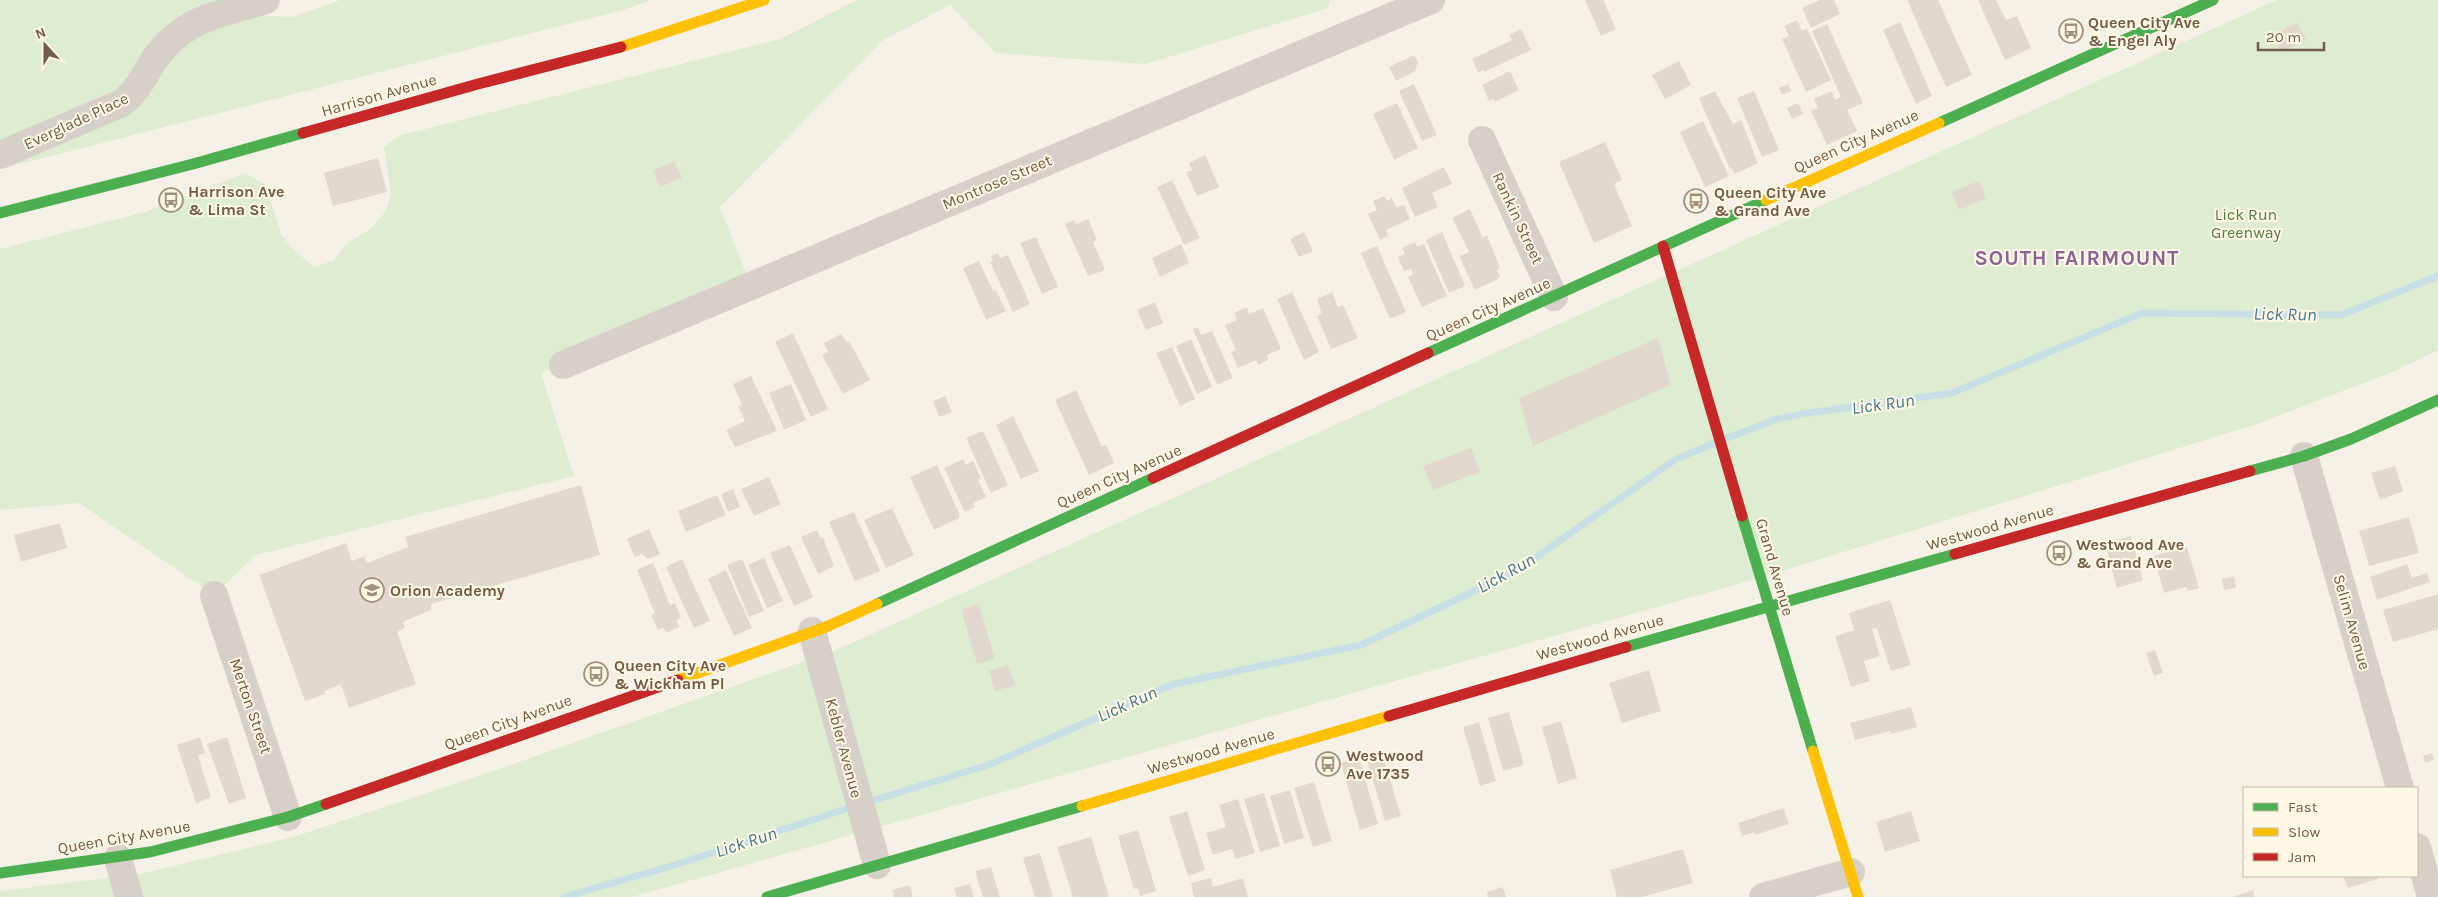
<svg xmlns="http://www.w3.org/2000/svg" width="2438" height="897" viewBox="0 0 2438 897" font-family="Karla,sans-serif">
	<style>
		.green { fill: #deedd1 }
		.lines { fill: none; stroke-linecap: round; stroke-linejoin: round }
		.stream { stroke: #c8e0e5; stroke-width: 7 }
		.building { fill: #e2d9ce }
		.street { stroke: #d7d0c9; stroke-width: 28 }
		.fast { stroke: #4caf50; stroke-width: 11 }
		.slow { stroke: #ffc107; stroke-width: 11 }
		.jam { stroke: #c62828; stroke-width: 11 }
		.labels { text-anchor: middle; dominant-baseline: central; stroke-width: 4; stroke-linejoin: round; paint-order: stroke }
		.poi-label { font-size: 16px; font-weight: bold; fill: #725b47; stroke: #fff8e6; text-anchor: start }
		.street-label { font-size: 16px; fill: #725b47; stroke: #fff8e6 }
		.park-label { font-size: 16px; fill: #4e7e42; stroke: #fff8e6 }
		.water-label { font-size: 18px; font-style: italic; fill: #44798d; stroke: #fff8e6 }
		.district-label { font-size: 21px; font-weight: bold; letter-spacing: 1px; fill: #8a6396; stroke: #fff8e6 }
	</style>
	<rect width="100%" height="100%" fill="#f6f1e6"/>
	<!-- green -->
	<path class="green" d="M0,0H226V13L292,17L340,0H652L623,10L0,169Z
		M857,0H1330L1328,8L1146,64L996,53L950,5L882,41L720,207L751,286L541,373L574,476L256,555L214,595L79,503L0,510V249L145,212L245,173L266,185L281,234L292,248L314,267L333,261L346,244L370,229L386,211L391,193L384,147L398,136L780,39Z
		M2277,0H2438V350L2395,371L2257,424L1763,577L632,897H0V891L140,874L293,837L496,770L836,650Z"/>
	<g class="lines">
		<!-- stream -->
		<path class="stream" d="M1725,439L1777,419L1808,413L1952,393L2142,313L2341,315L2438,276
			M865,803L991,764L1174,684L1361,645L1518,570L1676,459L1715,443
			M564,897L675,865L855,806"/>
	</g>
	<!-- building -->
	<path class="building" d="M1585,0H1603L1616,29L1601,36Z
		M1820,0H1834L1840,14L1811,28L1802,8Z
		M1907,0H1938L1972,75L1946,87Z
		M1978,0H1996L2006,20L2017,16L2031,48L2005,60Z
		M1797,20L1802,31L1807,28L1831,80L1806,92L1782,39L1789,36L1784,26Z
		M1900,22L1932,96L1916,104L1883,30Z
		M2298,23L2306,40L2281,52L2273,34Z
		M1827,24L1863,103L1847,110L1857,131L1827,145L1811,111L1818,108L1814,99L1831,91L1835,100L1841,97L1812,31Z
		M1521,29L1531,50L1484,72L1483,70L1478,73L1472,59L1512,40L1509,35Z
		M1414,55L1418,62L1415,71L1396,81L1389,67Z
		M1679,61L1691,85L1665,99L1652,75Z
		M1510,71L1519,90L1495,102L1493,99L1489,101L1482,85Z
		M1414,84L1437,135L1422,141L1399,91Z
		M1788,84L1791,91L1782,95L1779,88Z
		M1715,91L1733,124L1741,120L1758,163L1735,174L1732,168L1730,169L1699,98Z
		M1754,91L1779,150L1762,157L1737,98Z
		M1397,103L1418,148L1394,160L1373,114Z
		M1798,103L1803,114L1792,119L1787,108Z
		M1703,121L1729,176L1705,187L1680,132Z
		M1605,142L1622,180L1614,184L1632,226L1594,243L1559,162Z
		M1205,155L1219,187L1197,196L1186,172L1192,170L1189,163Z
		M378,158L387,192L333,206L324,173Z
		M674,161L682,178L660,187L653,170Z
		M1444,167L1452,184L1432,193L1438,207L1415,217L1402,188Z
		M1172,180L1200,238L1184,245L1157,187Z
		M1979,181L1986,199L1959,210L1952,192Z
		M1384,196L1387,201L1392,198L1396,207L1404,205L1410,219L1386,230L1388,236L1380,240L1368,214L1377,210L1373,201Z
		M1470,209L1483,238L1487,235L1500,268L1497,270L1500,276L1498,279L1475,290L1459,256L1469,252L1452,218Z
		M1088,219L1097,240L1093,242L1105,270L1088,276L1065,224L1074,220L1076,224Z
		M1304,232L1313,251L1299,257L1290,239Z
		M1442,232L1465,286L1449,293L1426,240Z
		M1036,237L1058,287L1042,294L1020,243Z
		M1415,242L1417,247L1424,244L1447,296L1422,307L1408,277L1413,274L1411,269L1404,271L1398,257L1405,254L1402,248Z
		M1181,244L1189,263L1160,277L1152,258Z
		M1377,246L1406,312L1390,319L1361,253Z
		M998,253L1000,258L1008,255L1030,304L1013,312L990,262L993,261L991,256Z
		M979,261L993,291L996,290L1006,311L986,320L963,268Z
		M1292,292L1319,352L1304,360L1277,299Z
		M1332,292L1338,307L1343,305L1358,338L1331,349L1317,316L1322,314L1317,299Z
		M1155,302L1163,323L1146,330L1137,310Z
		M1247,307L1249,314L1263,308L1281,349L1267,355L1268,360L1258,365L1256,360L1238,368L1231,352L1236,350L1225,325L1237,320L1234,313Z
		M1198,327L1201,335L1212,331L1233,378L1217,385L1193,329Z
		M793,333L828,409L811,417L775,342Z
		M841,334L847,343L849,341L870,380L843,394L822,355L828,352L824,343Z
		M1658,338L1671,385L1533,446L1519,398Z
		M1191,339L1212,387L1197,394L1176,346Z
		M1172,347L1195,399L1180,406L1156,353Z
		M751,376L777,431L735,447L726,430L745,421L738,406L742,405L733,384Z
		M791,384L806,420L784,430L769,393Z
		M1076,390L1102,447L1106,445L1114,463L1089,475L1055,400Z
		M945,396L952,412L939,417L933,401Z
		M1013,416L1039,471L1021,479L996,425Z
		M983,431L1008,485L991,493L966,438Z
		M1471,448L1480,472L1433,490L1423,466Z
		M963,459L966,465L973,461L981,478L978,480L986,497L973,503L975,507L965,512L944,468Z
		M937,465L959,513V518L934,530L910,477Z
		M2395,466L2403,491L2380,500L2371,473Z
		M769,477L781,504L754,516L741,489Z
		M581,485L600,555L431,604V610L403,622L405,628L397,632L416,684L349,708L341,684L324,691L325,694L305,701L259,575L346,543L352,561L364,556L367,563L408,547L405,537Z
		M733,489L740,507L728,512L721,494Z
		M717,495L726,515L686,532L678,511Z
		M892,508L914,555L886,568L864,520Z
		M854,512L880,571L855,581L829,522Z
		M2409,517L2419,553L2369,566L2359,531Z
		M60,523L67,548L21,562L14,535Z
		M649,529L660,554L648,559L642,554L635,557L627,539Z
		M817,530L820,538L823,537L834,566L818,574L801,537Z
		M2131,536L2143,580L2117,588L2105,543Z
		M790,545L813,597L794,606L770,553Z
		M2187,547L2199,588L2188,591L2186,587L2164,593L2154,556Z
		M764,558L783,601L767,608L748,565Z
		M682,559L710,621L694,628L666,567Z
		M742,559L764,611L749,617L727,565Z
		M653,563L670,605L675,603L681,618L676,620L679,627L666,633L664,628L658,630L651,615L655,613L637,570Z
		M2407,564L2412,578L2427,573L2430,582L2377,600L2370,577Z
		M726,570L752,628L734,636L708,579Z
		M2234,577L2236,588L2224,590L2222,579Z
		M2438,594V629L2393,642L2383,610Z
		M1890,600L1911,665L1891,671L1877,628L1872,629L1880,656L1864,661L1870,681L1851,687L1835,636L1854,630L1849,613Z
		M979,604L995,659L977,664L961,609Z
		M2155,650L2163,673L2154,676L2146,653Z
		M1008,665L1015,685L995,691L989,671Z
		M1649,670L1661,711L1622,723L1609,683Z
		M1911,707L1917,727L1891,734L1890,731L1855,740L1850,723Z
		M1509,712L1524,765L1503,771L1488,718Z
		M1561,721L1577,778L1558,784L1542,727Z
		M1479,722L1496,781L1480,786L1463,727Z
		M200,737L205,753L198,756L211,797L196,803L177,745Z
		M227,737L246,798L229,804L207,744Z
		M2432,753L2434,760L2425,763L2423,756Z
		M1383,756L1401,816L1385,821L1367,761Z
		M1359,758L1378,824L1360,830L1341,763Z
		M1314,782L1332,841L1313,847L1294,788Z
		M1290,790L1304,838L1284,844L1270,796Z
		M1264,793L1280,846L1260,852L1244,799Z
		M1238,799L1255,853L1236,859L1232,849L1213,855L1206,833L1226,827L1219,805Z
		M1783,808L1789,824L1755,835V832L1742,836L1738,823Z
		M1187,811L1205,870L1188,876L1169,817Z
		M1911,811L1920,841L1885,852L1876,822Z
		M1138,830L1156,891L1140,896L1138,888L1134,889L1118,836Z
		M1091,837L1109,897H1073L1057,847Z
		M1683,849L1693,883L1642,897H1617L1610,870Z
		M1040,853L1053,897H1035L1023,858Z
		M991,867L1000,897H983L975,871Z
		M2343,876H2377L2378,879L2348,888Z
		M1211,878L1213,887L1243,878L1248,897H1194L1191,883Z
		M970,884L974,897H957L954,888Z
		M910,885L913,897H894L892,890Z
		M1503,887L1506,897H1488L1487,892Z
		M2253,890L2255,897H2232Z"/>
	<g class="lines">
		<!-- street -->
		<path class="street" d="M1482,140L1554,297
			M0,155L122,103C140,89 144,74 156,57C186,17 221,14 266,0
			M563,365L1431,0
			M2304,456L2400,788
			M214,595L288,817
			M812,631L877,865
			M2417,847L2431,897
			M118,858L129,897
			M1763,897L1851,872"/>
		<!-- fast -->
		<path class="fast" d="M1939,123L2213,0
			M0,213L193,164L303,133
			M1428,353L1766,200
			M2250,471L2304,456L2351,439L2438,400
			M1742,516L1813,751
			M877,604L1153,478
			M1626,647L1955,554
			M0,873L150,852L288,817L326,804
			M767,897L1082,806"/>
		<!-- slow -->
		<path class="slow" d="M621,47L764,0
			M1766,200L1939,123
			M678,680L826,627L877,604
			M1813,751L1858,897
			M1082,806L1389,716"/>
		<!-- jam -->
		<path class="jam" d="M303,133L478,84L621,47
			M1663,246L1742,516
			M1153,478L1428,353
			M1955,554L2250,471
			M1389,716L1626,647
			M326,804L678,680"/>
	</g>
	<!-- icons -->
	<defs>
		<g id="bus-ring" transform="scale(1.25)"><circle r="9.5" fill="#fff8e6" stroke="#a0907f" stroke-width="1.5"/><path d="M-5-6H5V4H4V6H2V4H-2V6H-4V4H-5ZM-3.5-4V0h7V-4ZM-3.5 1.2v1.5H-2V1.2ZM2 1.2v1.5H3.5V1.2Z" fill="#a0907f"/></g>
		<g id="school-ring" transform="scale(1.25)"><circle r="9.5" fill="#fff8e6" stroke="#a0907f" stroke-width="1.5"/><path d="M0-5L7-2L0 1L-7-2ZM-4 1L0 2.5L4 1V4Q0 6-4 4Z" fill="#a0907f"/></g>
	</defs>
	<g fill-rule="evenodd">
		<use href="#bus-ring" x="2071" y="31"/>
		<use href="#bus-ring" x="171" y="200"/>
		<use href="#bus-ring" x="1696" y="201"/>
		<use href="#bus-ring" x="2059" y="553"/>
		<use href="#school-ring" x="372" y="590"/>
		<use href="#bus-ring" x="596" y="674"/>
		<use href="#bus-ring" x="1328" y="764"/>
	</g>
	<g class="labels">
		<!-- poi labels -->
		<g class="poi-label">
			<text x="2088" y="22">Queen City Ave<tspan x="2088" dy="18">&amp; Engel Aly</tspan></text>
			<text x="188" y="191">Harrison Ave<tspan x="188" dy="18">&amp; Lima St</tspan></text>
			<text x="1714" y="192">Queen City Ave<tspan x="1714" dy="18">&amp; Grand Ave</tspan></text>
			<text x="2076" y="544">Westwood Ave<tspan x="2076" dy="18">&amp; Grand Ave</tspan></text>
			<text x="390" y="590">Orion Academy</text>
			<text x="614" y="665">Queen City Ave<tspan x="614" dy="18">&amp; Wickham Pl</tspan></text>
			<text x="1346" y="755">Westwood<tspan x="1346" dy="18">Ave 1735</tspan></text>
		</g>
		<!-- street labels -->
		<g class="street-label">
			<text transform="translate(379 95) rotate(-16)">Harrison Avenue</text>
			<text transform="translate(76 121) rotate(-25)">Everglade Place</text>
			<text transform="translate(1856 141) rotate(-24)">Queen City Avenue</text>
			<text transform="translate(997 182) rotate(-23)">Montrose Street</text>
			<text transform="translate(1518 218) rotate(65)">Rankin Street</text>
			<text transform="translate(1488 309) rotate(-24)">Queen City Avenue</text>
			<text transform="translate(1119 476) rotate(-24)">Queen City Avenue</text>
			<text transform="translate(1990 527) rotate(-16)">Westwood Avenue</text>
			<text transform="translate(1775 567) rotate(74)">Grand Avenue</text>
			<text transform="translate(2352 622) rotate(74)">Selim Avenue</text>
			<text transform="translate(1600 637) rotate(-16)">Westwood Avenue</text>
			<text transform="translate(251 706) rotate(71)">Merton Street</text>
			<text transform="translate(508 722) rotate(-20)">Queen City Avenue</text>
			<text transform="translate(844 748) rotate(75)">Kebler Avenue</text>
			<text transform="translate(1211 751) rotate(-16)">Westwood Avenue</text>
			<text transform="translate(124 837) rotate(-10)">Queen City Avenue</text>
		</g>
		<!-- park labels -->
		<g class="park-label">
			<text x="2246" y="214">Lick Run<tspan x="2246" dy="18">Greenway</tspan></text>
		</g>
		<!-- water labels -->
		<g class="water-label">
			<text transform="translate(2285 314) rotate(1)">Lick Run</text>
			<text transform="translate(1883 404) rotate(-8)">Lick Run</text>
			<text transform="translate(1506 573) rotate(-29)">Lick Run</text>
			<text transform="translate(1127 704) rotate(-24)">Lick Run</text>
			<text transform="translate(746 842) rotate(-18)">Lick Run</text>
		</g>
		<!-- district labels -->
		<g class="district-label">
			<text x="2077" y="258">SOUTH FAIRMOUNT</text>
		</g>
	</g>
	<!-- legend -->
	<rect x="2243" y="787" width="175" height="90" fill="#fff8e6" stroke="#c7b9a6"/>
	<rect x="2253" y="803" width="25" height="8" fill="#4caf50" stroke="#c7b9a6"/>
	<text x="2288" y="812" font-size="15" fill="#725b47">Fast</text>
	<rect x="2253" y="828" width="25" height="8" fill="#ffc107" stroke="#c7b9a6"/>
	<text x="2288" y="837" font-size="15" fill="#725b47">Slow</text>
	<rect x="2253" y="853" width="25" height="8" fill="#c62828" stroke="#c7b9a6"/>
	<text x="2288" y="862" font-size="15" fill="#725b47">Jam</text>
	<!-- north arrow -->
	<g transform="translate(45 45) rotate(339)" stroke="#fff8e6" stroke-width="4" paint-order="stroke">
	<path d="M0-4L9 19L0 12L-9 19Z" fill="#725b47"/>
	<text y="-8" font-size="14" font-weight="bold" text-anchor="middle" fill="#725b47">N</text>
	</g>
	<!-- scale -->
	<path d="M2258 42v8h66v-8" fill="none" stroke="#725b47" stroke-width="2.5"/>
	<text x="2266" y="42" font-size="15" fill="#725b47" stroke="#fff8e6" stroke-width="4" paint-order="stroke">20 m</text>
</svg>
